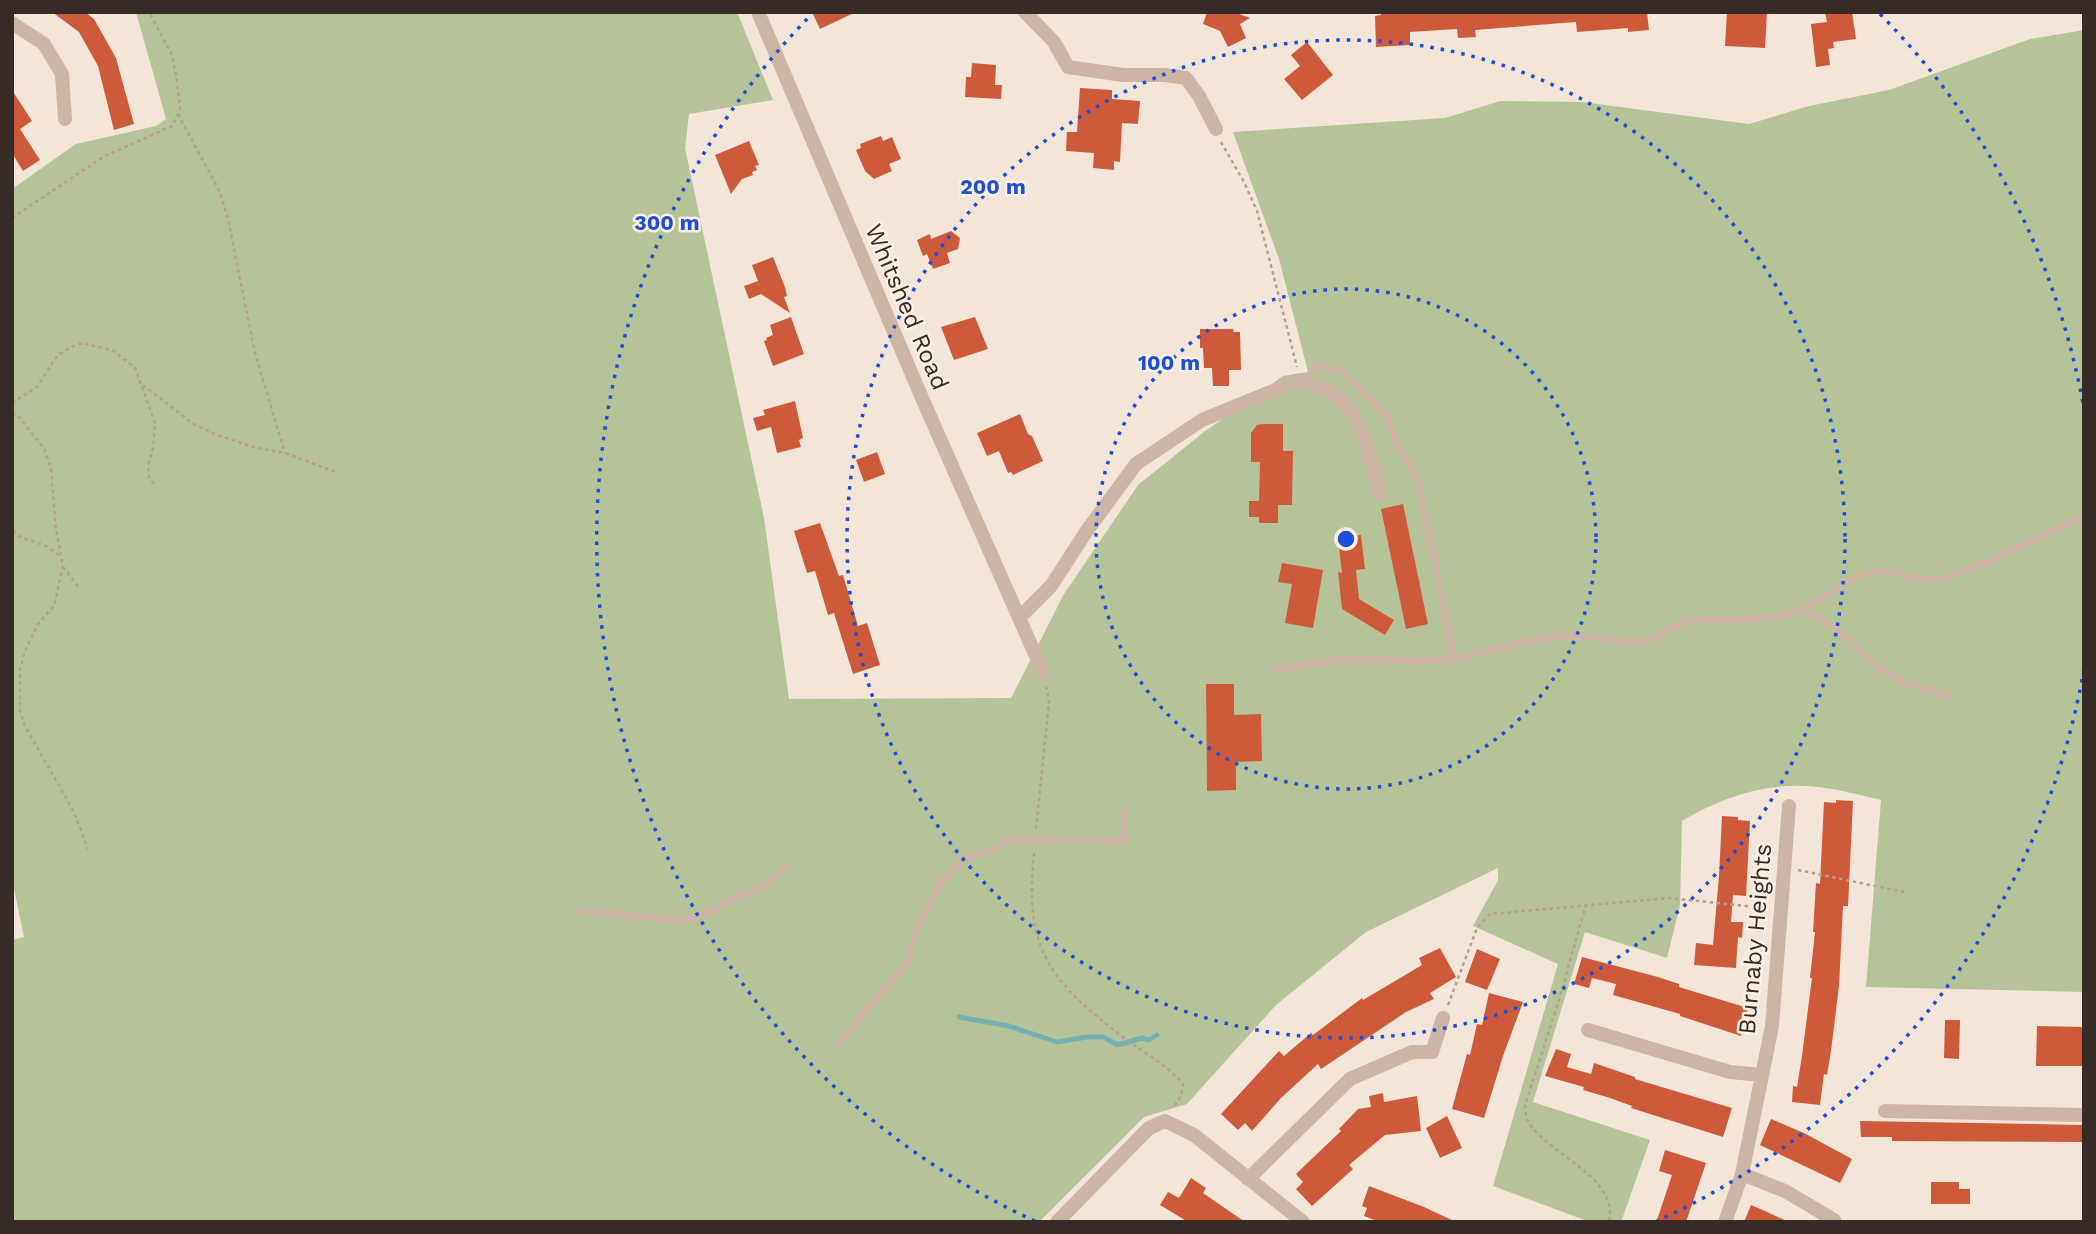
<svg xmlns="http://www.w3.org/2000/svg" width="2096" height="1234" viewBox="0 0 2096 1234" font-family="'Work Sans',sans-serif">
	<style>
		.green { fill: #b6c398 }
		.lines { fill: none; stroke-linecap: round; stroke-linejoin: round }
		.stream { stroke: #76b1b2; stroke-width: 5 }
		.building { fill: #ce5a3c }
		.path { stroke: #b79e8e; stroke-width: 2.5; stroke-dasharray: 3.5 3.5; stroke-linecap: butt }
		.service { stroke: #ccb5a4; stroke-width: 7 }
		.minor { stroke: #ccb5a4; stroke-width: 14 }
		.ring { fill: none; stroke: #1d4ed8; stroke-width: 3.5; stroke-dasharray: 3.5 7 }
		.labels { text-anchor: middle; dominant-baseline: central; stroke-width: 5; stroke-linejoin: round; paint-order: stroke }
		.street-label { font-size: 24px; fill: #362b26; stroke: #faf0e5 }
		.centre { fill: #1d4ed8; stroke: #faf0e5; stroke-width: 3.5 }
		.ring-label { font-size: 21px; text-anchor: middle; font-weight: bold; fill: #1d4ed8; stroke: #faf0e5; stroke-width: 5; stroke-linejoin: round; paint-order: stroke }
	</style>
	<rect width="100%" height="100%" fill="#f3e6d9"/>
	<!-- green -->
	<path class="green" d="M136,12H737L773,100L689,114L685,148L764,518L789,699L1011,698L1064,594L1138,485L1204,432L1283,376L1308,372L1279,259L1233,132L1445,118L1500,101L1582,102L1749,124L1809,106L1889,90L2030,39L2084,30V992L1866,987L1881,800C1860,795 1839,789 1817,787C1770,781 1722,797 1682,821L1680,905L1667,958L1585,932L1533,1102L1650,1140L1621,1222H1590L1493,1186L1558,964L1473,926L1498,880V868L1366,932L1276,1005L1187,1104L1144,1117L1039,1222H12V940L24,937L12,879V189L76,144L156,126L166,119Z"/>
	<g class="lines">
		<!-- stream -->
		<path class="stream" d="M959,1017L1009,1026L1057,1042L1087,1037H1103L1118,1045L1142,1038L1149,1040L1157,1035"/>
	</g>
	<!-- building -->
	<path class="building" d="M52,12H85L94,19L116,58L134,124L114,130L98,66L79,32Z
		M812,12H856L820,29Z
		M1207,12H1234L1250,18L1240,24L1246,38L1228,47L1220,31L1203,24Z
		M1380,12H1647L1649,30L1628,32V28L1577,32L1576,22L1475,30L1476,37L1458,38L1457,29L1410,32V45L1376,47L1375,16L1381,15Z
		M1727,12H1767L1765,48L1725,46Z
		M1825,12H1852L1856,39L1833,42L1834,48L1828,49L1830,65L1816,67L1811,24L1827,22Z
		M1307,42L1333,75L1302,100L1284,79L1300,66L1291,55Z
		M972,63L996,65L995,85H1002L1001,99L965,97L966,77H971Z
		M1080,88L1112,90V99L1140,101L1138,124L1122,123L1120,162L1114,161V170L1093,168L1094,153L1066,151L1067,132H1077Z
		M12,90L32,121L20,129L40,160L23,171L12,153Z
		M881,136L883,141L892,137L901,159L889,164L892,171L874,179L865,171L856,150L861,148L860,144Z
		M749,141L759,165L755,166L757,170L752,172L753,175L742,179L731,194L715,155Z
		M951,231L960,238L958,249L947,253L950,263L933,269L927,254L923,256L917,240L930,234L931,239Z
		M773,257L785,287L787,296L784,297L790,313L761,294L749,299L744,286L758,281L752,265Z
		M791,317L804,354L773,366L764,341L767,340L766,338L773,335L770,325Z
		M975,317L988,349L954,360L941,327Z
		M1200,329H1233L1234,332H1240L1241,370H1229V386H1213L1212,368H1204L1203,348H1200Z
		M795,401L803,438L799,440L801,447L777,453L771,427L757,431L753,418L765,415L763,410Z
		M1020,414L1028,434L1032,436L1043,461L1013,475L1011,472L1008,473L999,451L987,456L977,433Z
		M1263,424H1283V451H1293L1292,505H1278V523H1259V517H1249V501H1259L1260,462H1251V433L1257,425Z
		M877,452L885,474L864,482L856,460Z
		M1403,504L1428,624L1406,629L1381,509Z
		M820,523L839,576L843,575L858,626L867,623L880,665L853,674L834,613L828,615L815,571L807,573L794,531Z
		M1361,535L1365,569L1356,570L1359,599L1394,620L1385,635L1342,609L1338,572L1342,573L1338,538Z
		M1282,563L1323,570L1313,628L1285,623L1292,584L1278,582Z
		M1206,684H1234V715L1261,714L1262,761L1236,762V790L1207,791Z
		M1836,800L1853,801L1848,906H1843L1839,986L1831,1051L1827,1075L1824,1074L1820,1105L1792,1102L1793,1086L1797,1087L1802,1056L1812,978H1810L1815,932H1813L1816,883L1820,884L1824,802L1836,803Z
		M1722,816L1738,817V820L1750,821L1746,896L1733,895L1731,922H1743L1742,938L1738,937L1736,968L1694,965L1696,943L1713,945L1719,876Z
		M1440,948L1456,977L1430,993L1434,999L1406,1012L1321,1069L1318,1064L1281,1098L1252,1131L1245,1123L1238,1130L1221,1114L1279,1051L1284,1056L1311,1033L1313,1035L1362,998L1363,1000L1422,965L1419,958Z
		M1477,949L1500,959L1487,990L1465,982Z
		M1582,957L1658,977L1679,984V987L1748,1008L1741,1036L1680,1016V1014L1613,995L1616,984L1592,978L1589,988L1574,984Z
		M1489,993L1523,1002L1503,1056L1484,1118L1452,1109L1467,1054L1470,1055L1477,1024L1482,1025Z
		M1945,1020H1960L1959,1059L1944,1058Z
		M2037,1026L2084,1027V1066H2036Z
		M1556,1049L1571,1054L1567,1067L1591,1074L1594,1063L1635,1077V1079L1732,1108L1723,1137L1631,1108L1632,1106L1610,1098L1583,1090L1584,1087L1545,1076Z
		M1383,1093L1384,1102L1417,1096L1421,1131L1385,1135L1349,1165L1353,1169L1312,1206L1296,1189L1303,1182L1296,1174L1341,1131L1339,1129L1358,1109L1371,1107L1369,1096Z
		M1447,1116L1462,1148L1440,1158L1426,1128Z
		M1771,1119L1804,1133L1852,1159L1840,1183L1760,1145Z
		M1860,1121L2084,1125V1142L1892,1141V1137H1861Z
		M1665,1150L1706,1163L1686,1222L1657,1220L1672,1175L1659,1171Z
		M1191,1178L1206,1188L1203,1193L1245,1222H1188L1160,1205L1168,1192L1179,1198Z
		M1931,1182H1959V1189H1970V1204H1931Z
		M1369,1186L1424,1207L1456,1222H1380L1364,1216L1367,1208L1362,1206Z
		M1751,1205L1765,1211L1789,1222H1744Z"/>
	<g class="lines">
		<!-- path -->
		<path class="path" d="M178,114L220,192L228,219L255,353L285,453
			M1221,142L1244,182L1257,211L1297,367
			M12,218L103,157L172,126L180,110L177,81L172,55L149,12
			M143,385L192,423L217,435L253,447L285,453L338,473
			M12,403L37,387L57,356L71,347L83,343L114,351L135,368L155,423L153,448L148,466L149,477L156,487
			M12,413L17,415L44,448L51,468L56,530L63,566L54,606L38,624L25,651L20,670V711L25,726L73,810L88,849
			M12,494V519
			M12,524L13,531L18,536L46,546L60,556
			M63,567L80,589
			M1036,829L1049,701L1046,686
			M1034,853C1024,950 1049,980 1124,1038C1144,1053 1166,1064 1183,1084L1181,1096L1174,1107
			M1798,870L1904,892
			M1586,904L1559,1000L1525,1105C1526,1110 1525,1117 1528,1121C1546,1154 1619,1176 1609,1222
			M1448,1005L1477,928L1490,914L1669,898L1766,908"/>
		<!-- service -->
		<path class="service" d="M1307,383L1314,366L1342,372L1386,414L1399,449L1418,478L1454,659
			M1804,609L1834,628L1875,664L1902,682L1950,697
			M1274,670L1341,659L1418,661L1454,659L1525,642L1572,635L1630,642L1651,640L1687,620L1758,619L1797,613L1852,579L1870,572L1890,571L1914,578L1939,580L1978,566L2084,516
			M585,911L685,921L713,910L735,898L755,891L788,866
			M839,1043L908,961L915,933L945,876L965,858L996,849L1003,840L1125,841L1124,811"/>
		<!-- minor -->
		<path class="minor" d="M758,12L922,398L1043,672
			M1025,12L1054,42L1068,67L1123,75H1165L1186,78L1199,96L1216,129
			M12,23L44,44L62,74L65,119
			M1020,617L1051,586L1086,532L1136,464L1202,420L1300,380C1310,384 1323,387 1332,393C1362,413 1371,460 1380,493
			M1588,1030L1730,1072L1762,1075
			M1885,1111L2084,1115
			M1742,1174L1785,1191L1834,1220
			M1248,1179L1350,1079L1412,1052H1432L1443,1018
			M1057,1222L1149,1128L1165,1121L1194,1135L1303,1222
			M1725,1222L1742,1174L1772,1026L1789,806"/>
	</g>
	<!-- distance rings -->
	<g class="ring">
		<circle cx="1346" cy="539" r="250"/>
		<circle cx="1346" cy="539" r="499"/>
		<path d="M2084 669A749 749 0 0 1 1657 1221M1035 1221A749 749 0 0 1 812 14M1880 14A749 749 0 0 1 2084 409"/>
	</g>
	<g class="labels">
		<!-- street labels -->
		<g class="street-label">
			<text transform="translate(907 307) rotate(67)">Whitshed Road</text>
			<text transform="translate(1755 939) rotate(-85)">Burnaby Heights</text>
		</g>
	</g>
	<circle cx="1346" cy="539" r="10" class="centre"/>
	<g class="ring-label">
		<text x="993" y="194">200 m</text>
		<text x="667" y="230">300 m</text>
		<text x="1169" y="370">100 m</text>
	</g>
	<!-- border -->
	<rect width="2096" height="1234" fill="none" stroke="#362b26" stroke-width="28"/>
</svg>
